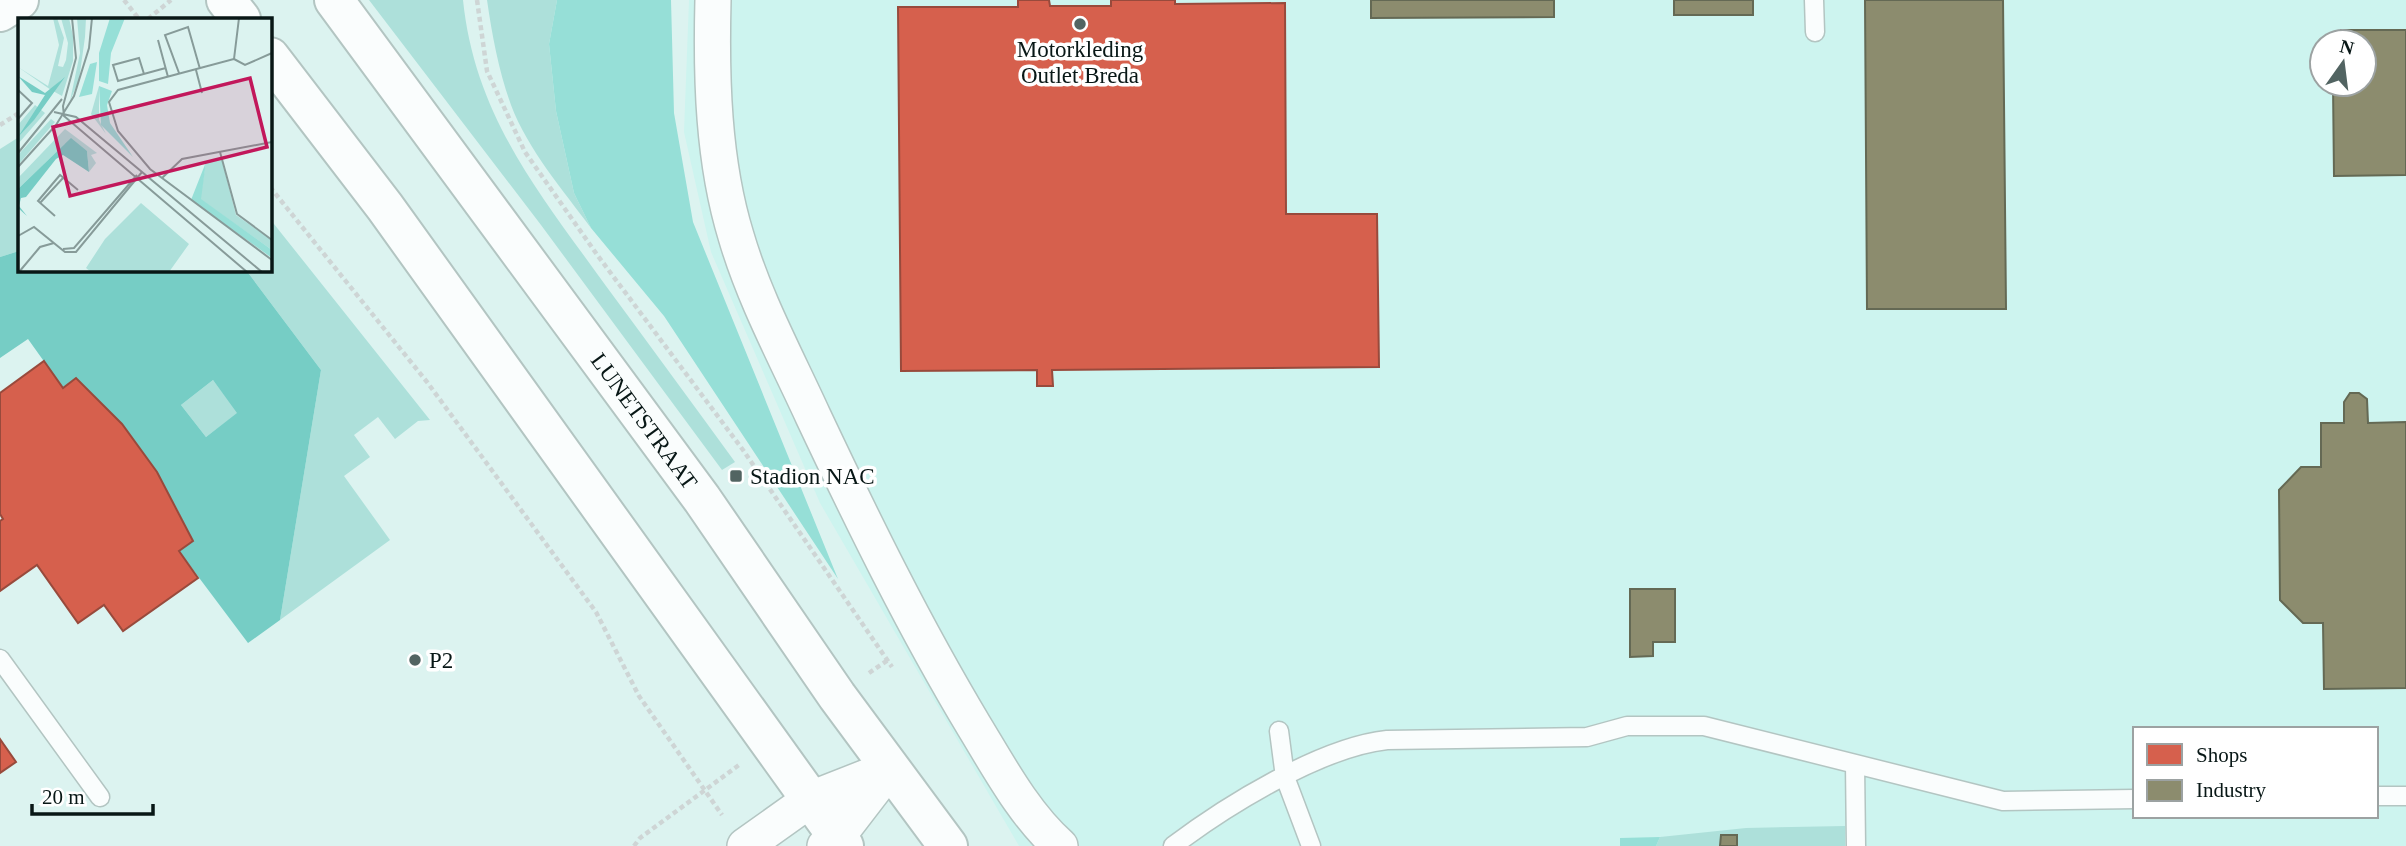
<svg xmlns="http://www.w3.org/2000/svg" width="2406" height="846" viewBox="0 0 2406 846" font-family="'Times New Roman',serif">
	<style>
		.built { fill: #cdf4ef; fill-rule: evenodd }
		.green { fill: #ade0da }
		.forest { fill: #96dfd7 }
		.water { fill: #76cdc5; fill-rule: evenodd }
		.shops { fill: #d6604d; stroke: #984a3c; stroke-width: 2 }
		.industry { fill: #8c8c6e; stroke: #646954; stroke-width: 2 }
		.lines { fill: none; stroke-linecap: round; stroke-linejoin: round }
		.service-casing { stroke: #b3c5c2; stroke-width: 21 }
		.minor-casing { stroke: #b3c5c2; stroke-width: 38 }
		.secondary-casing { stroke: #b3c5c2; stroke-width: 42 }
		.path { stroke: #ced5d5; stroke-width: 4.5; stroke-dasharray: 5 3.5; stroke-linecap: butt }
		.service { stroke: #fafdfd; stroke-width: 18 }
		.minor { stroke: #fafdfd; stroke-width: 35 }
		.secondary { stroke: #fafdfd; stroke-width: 38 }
		.poi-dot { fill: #526462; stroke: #fff; stroke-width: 2.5 }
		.labels { text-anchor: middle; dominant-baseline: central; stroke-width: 7; stroke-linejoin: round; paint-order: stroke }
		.poi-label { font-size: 23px; fill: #081716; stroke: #fff; text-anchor: start }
		.street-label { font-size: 23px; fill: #081716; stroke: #fff }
		.inset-road { fill: none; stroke: #879b99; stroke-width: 2 }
		.view { fill: #c2185b; fill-opacity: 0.15; stroke: #c2185b; stroke-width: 3.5 }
		.inset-edge { fill: none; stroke: #081716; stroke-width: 3.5 }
	</style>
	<rect width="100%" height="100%" fill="#dcf3f0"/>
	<!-- built -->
	<path class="built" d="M689,0H2406V846H1019L820,503L711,252L684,132ZM2322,42H2364V84H2322ZM2135,729H2376V816H2135Z"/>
	<!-- green -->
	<path class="green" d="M369,0H463C475,117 540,194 606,286C649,344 692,403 735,462L722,470L541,225Z
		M487,0H557L549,44L556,111L574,193L591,228C563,190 528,150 511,105C499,72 492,35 487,0Z
		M19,137V251L0,257V149Z
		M270,219L430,420L418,421L395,439L378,417L354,435L370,457L344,476L390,540L280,620L321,370L246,270H270Z
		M213,380L238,413L206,437L181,405Z
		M1845,826V846H1656L1660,837L1746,828Z"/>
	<!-- forest -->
	<path class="forest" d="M557,0H671L674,113L693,222L838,579L664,316L591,228L574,193L556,111L549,44Z
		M1660,837L1656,846H1620V838Z"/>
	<!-- water -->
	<path class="water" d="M19,251V270H246L321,370L280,620L248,643L179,551L193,541C164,479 128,424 76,379L63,388L28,339L0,358V257ZM213,380L237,413L206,437L181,405Z"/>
	<!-- shops -->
	<path class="shops" d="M1018,0H1049L1050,6H1111V0H1175V4L1285,3L1286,214H1377L1379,367L1052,370L1053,386H1037V370L901,371L898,7H1018Z
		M44,361L63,388L76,378L122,424L157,472L193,541L179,551L198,578L123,631L104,605L78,623L37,565L0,591V521L3,519L0,514V393Z
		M0,739L16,762L0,773Z"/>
	<!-- industry -->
	<path class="industry" d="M1371,0H1554V17L1371,18Z
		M1674,0H1753V15H1674Z
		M1865,0H2003L2006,309H1867Z
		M2341,30H2406V175L2334,176L2333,84H2364V42H2342Z
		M2350,393H2359L2367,399L2368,423L2406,422V688L2324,689L2323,623H2303L2280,600L2279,490L2301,467H2321V423H2344V402Z
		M1630,589H1675V642H1653V656L1630,657Z
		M1721,835H1737V846H1720Z"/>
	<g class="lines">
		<!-- service casing -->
		<g class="service-casing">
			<path id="service" d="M1814,0L1815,32
				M0,659L100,797
				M1279,731L1285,777L1311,846
				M1855,764L1856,846
				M2376,796H2406
				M1173,846C1226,806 1321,747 1387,740L1587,737L1627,726H1704L2003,801L2135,799"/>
		</g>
		<!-- minor casing -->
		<g class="minor-casing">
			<path id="minor" d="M713,0C711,78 713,161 736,236C754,298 786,357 813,416C863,522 914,626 974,726C999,767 1024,814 1060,846
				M745,846L811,799L890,768
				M825,846L837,837L890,768"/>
		</g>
		<!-- secondary casing -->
		<g class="secondary-casing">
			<g id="secondary">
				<path d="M226,0L241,19"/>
				<path id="s1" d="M334,0L702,499L837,696L948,846"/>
				<path d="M0,12L19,0"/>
				<path d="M270,57L385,207L844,846"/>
			</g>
		</g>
		<!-- path -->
		<path class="path" d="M124,0L139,19
			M477,0L487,71L525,152L598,256L743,450L892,667
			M148,19L171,0
			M0,125L19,113
			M270,187L427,382L596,612L639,696L722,815
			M869,673L888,660
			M634,846L640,838L739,765"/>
		<!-- service -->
		<use href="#service" class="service"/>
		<!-- minor -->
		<use href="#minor" class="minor"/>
		<!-- secondary -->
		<use href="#secondary" class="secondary"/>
	</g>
	<!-- markers -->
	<g class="poi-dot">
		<circle cx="1080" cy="24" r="7"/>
		<rect x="729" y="469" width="14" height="14" rx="3.5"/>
		<circle cx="415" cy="660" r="7"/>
	</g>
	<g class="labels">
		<!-- poi labels -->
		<g class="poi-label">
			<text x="1080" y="49" text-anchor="middle">Motorkleding<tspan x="1080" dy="26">Outlet Breda</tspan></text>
			<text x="750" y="476">Stadion NAC</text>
			<text x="429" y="660">P2</text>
		</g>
		<!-- street labels -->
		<g class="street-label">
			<text stroke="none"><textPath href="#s1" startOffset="523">LUNETSTRAAT</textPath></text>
		</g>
	</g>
	<!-- overview -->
	<g transform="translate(18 18)">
		<rect width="254" height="254" fill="#dcf3f0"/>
		<path d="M35,0H39L46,20L40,48L45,49L48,42L50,25L43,0H51L55,18V43L44,78L35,73L45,60L33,72L0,49L30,68L41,27ZM59,0H68L67,19L61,62L52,83L62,35ZM81,68V102L88,116L73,96ZM17,87L27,95L0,126V107ZM33,101L37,104L0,147V137ZM47,111L79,135L73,137L78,145L71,154L69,133L47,126L0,171V160ZM203,139L218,197L254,222V232L182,181L188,144ZM123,185L171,226L151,254H73L68,250L87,221Z" fill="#ade0da"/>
		<path d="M92,0H107L93,35L90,66L81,63V35ZM79,44L74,76L61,79L72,46ZM81,68L94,73L89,87L92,105L115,139L83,107ZM188,144L183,181L254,232V240L173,182Z" fill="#96dfd7"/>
		<path d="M0,58L27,75L47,59L16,102L0,119L27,77L14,74ZM53,120L69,133L71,154L45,137L38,141L8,179L3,180L1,188L9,198L0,190V171Z" fill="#76cdc5"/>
		<path class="inset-road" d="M54,0L58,40L45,88L46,98L229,254M221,0L216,41L100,72L91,84L100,113L132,151L254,242M140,22L150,59M216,41L227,47L254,35M178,52L184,75M161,55L147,17L170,9L182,51M126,56L121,40L95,47L100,63L144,51L148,50M0,72L14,85L0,101M36,94L58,99L244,254M202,134L219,196L254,222M0,135L44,81M0,149L38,107L56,78L71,30L74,0M144,160L164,141L254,124M22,185L45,160M37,198L20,183L42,157L60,172M0,218L16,209L47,234H58L124,154M45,231L56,230L119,157M1,254L22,229L36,225"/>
		<path class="view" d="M232,60L249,129L52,178L35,109Z"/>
		<rect width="254" height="254" class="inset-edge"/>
	</g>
	<!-- legend -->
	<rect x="2133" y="727" width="245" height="91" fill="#ffffff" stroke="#9ca2a2" stroke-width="2"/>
	<rect x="2147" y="744" width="35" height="21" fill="#d6604d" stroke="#9ca2a2" stroke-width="2"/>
	<text x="2196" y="762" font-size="21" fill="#081716">Shops</text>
	<rect x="2147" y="780" width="35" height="21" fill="#8c8c6e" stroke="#9ca2a2" stroke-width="2"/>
	<text x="2196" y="797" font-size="21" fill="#081716">Industry</text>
	<!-- north arrow -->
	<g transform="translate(2343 63) rotate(14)"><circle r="33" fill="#ffffff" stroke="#9ca2a2" stroke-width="2"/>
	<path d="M0-5L12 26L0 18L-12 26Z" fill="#526462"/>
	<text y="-10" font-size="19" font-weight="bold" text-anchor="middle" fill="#081716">N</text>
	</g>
	<!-- scale -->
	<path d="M32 804v10h121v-10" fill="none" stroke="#081716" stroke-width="3.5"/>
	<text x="42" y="804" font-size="21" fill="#081716" stroke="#ffffff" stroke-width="5" paint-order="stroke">20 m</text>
</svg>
